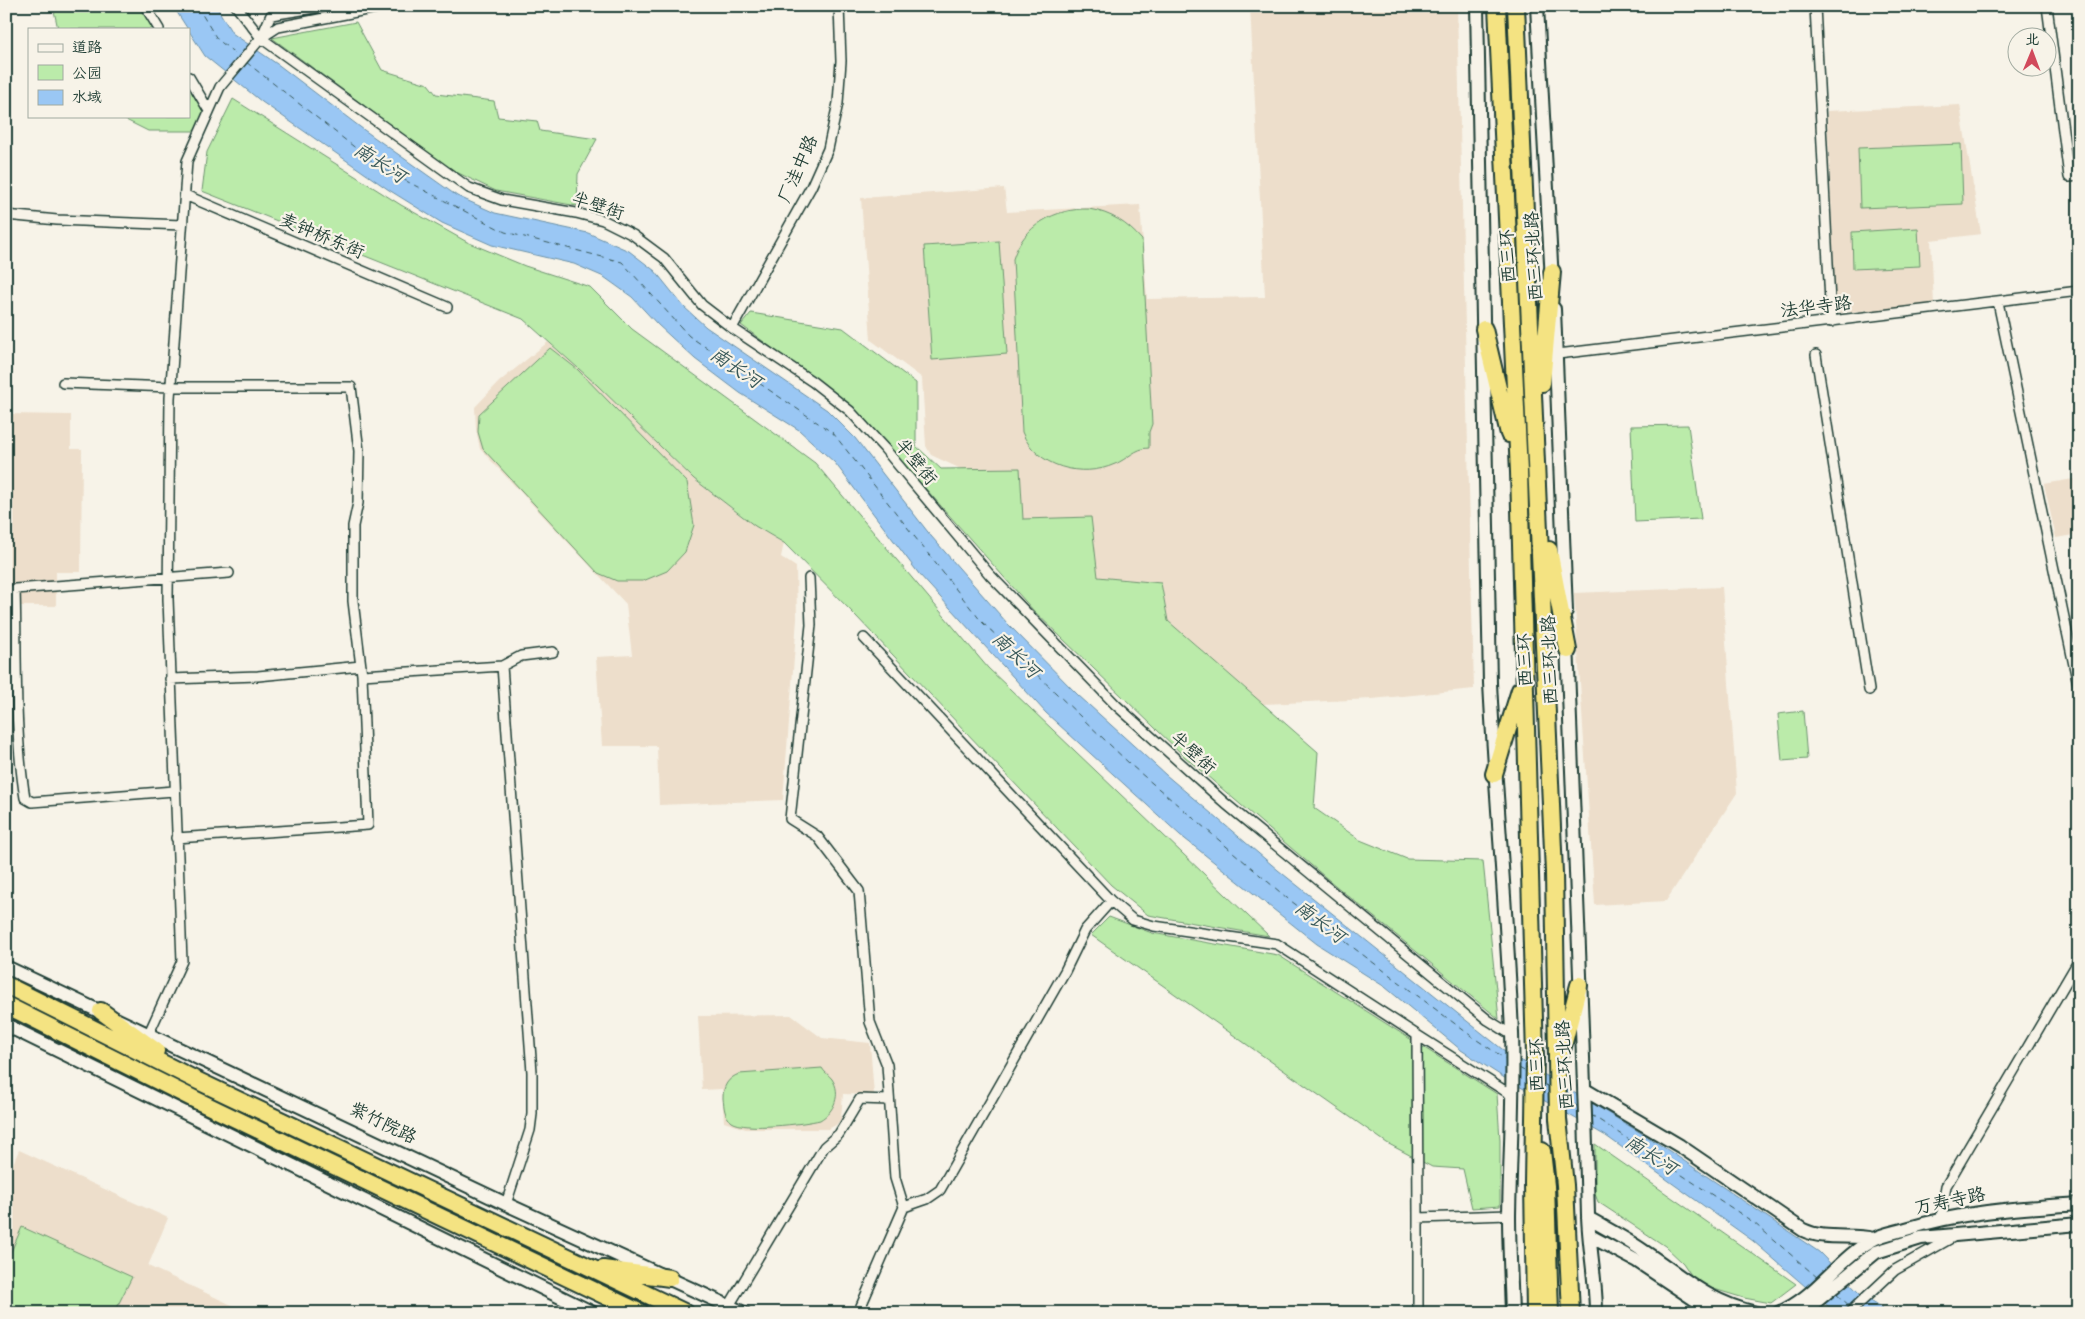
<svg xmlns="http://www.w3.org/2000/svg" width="2085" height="1319" viewBox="0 0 2085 1319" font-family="Pangolin,'LXGW WenKai TC',sans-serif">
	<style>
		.built { fill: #eddecb }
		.green { fill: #bbebaa; stroke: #6d946f }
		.water { fill: #9ac7f4; stroke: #6990a7 }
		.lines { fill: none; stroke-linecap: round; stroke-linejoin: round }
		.ferry { stroke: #38595a; stroke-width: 1; stroke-dasharray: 6 5; stroke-linecap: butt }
		.street-casing { stroke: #1f3d34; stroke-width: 12 }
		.secondary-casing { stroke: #1f3d34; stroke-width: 16 }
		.highway-casing { stroke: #1f3d34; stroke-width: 20 }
		.street { stroke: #f7f3e8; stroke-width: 9 }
		.secondary { stroke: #f7f3e8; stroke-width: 12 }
		.highway { stroke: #f4e382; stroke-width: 16 }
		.labels { text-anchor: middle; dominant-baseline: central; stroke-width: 4.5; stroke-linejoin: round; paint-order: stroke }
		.street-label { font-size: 18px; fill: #1f3d34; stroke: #f7f3e8 }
		.water-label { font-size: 19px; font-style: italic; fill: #38595a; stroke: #f7f3e8 }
	</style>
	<rect width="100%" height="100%" fill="#f7f3e8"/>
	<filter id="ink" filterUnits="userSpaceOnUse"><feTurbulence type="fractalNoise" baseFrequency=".02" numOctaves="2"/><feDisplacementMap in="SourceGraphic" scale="10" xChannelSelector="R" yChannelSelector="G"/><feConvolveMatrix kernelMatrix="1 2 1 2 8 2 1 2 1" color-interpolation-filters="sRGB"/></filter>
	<g filter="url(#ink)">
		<!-- built -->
		<path class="built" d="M1250,6H1457L1474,689L1372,699L1263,704L1168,621L1161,583L1098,577L1022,519L979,469H961L931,455L926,446L922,378L871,340L861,198L1004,188L1007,212L1140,205L1147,299L1265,297Z
			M1960,105L1981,234L1931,240L1934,305L1836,313L1827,111Z
			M548,342L597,385L694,479L755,526L784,543L781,557L796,567L797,619L783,800L659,805L657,746H602L596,657L632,655L626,604L480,449L476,429L475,407L499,382Z
			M6,414L71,415V449H82L81,572H56V606H6Z
			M2079,478V534L2056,538L2044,484Z
			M1722,587L1737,793L1666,901L1595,905L1574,593Z
			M791,1015L822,1038L870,1043L874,1095L843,1094L841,1119L836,1125L828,1129H746L724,1122L722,1089L702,1090L698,1016Z
			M19,1150L168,1218L148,1266L249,1313H6V1180Z"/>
		<!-- green -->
		<path class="green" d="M53,6H139L153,29H58Z
			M356,22L382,70L428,84L436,94L494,101L498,117L537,121L540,131L597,139L578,174L577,206L496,191L452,170L272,38Z
			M189,88L204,113L195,131H148L118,116H189Z
			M233,99L401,205L467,242L525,266L590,287L632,329L815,463L988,668L1269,936L1148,915L1111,885L856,616L784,543L755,526L694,479L597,385L523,319L202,191L207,152Z
			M1961,144L1963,204L1860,208L1858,148Z
			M1089,209C1112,213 1127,223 1142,240L1152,424L1149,432V448C1135,448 1128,459 1115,464C1082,479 1036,467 1022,432L1013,259C1023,226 1055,208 1089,209Z
			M1918,228L1920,266L1853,269L1852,232Z
			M999,241L1007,354L932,360L924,246Z
			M751,313L843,328L916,383V446L941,469L1020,468L1023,519L1091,517L1098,577L1161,583L1168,621L1318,752L1314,808L1360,840L1407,859L1483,861L1499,1019L1325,877L1185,757L1033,610L856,410L741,325Z
			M550,348L577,369L687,482L694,525L685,552L667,571L643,581H617L598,573L483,449L478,432L479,414Z
			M1688,425L1701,519L1635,522L1631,426Z
			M1803,711L1807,759L1782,761L1778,714Z
			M1109,917L1152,933L1278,955L1497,1094L1500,1140V1206L1472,1208L1463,1169L1432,1167L1387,1143L1091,935Z
			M822,1068C824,1072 829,1075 832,1079C842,1094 834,1112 820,1120C804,1124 745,1131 732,1122C724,1116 724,1107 723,1098C723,1086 728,1078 739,1074Z
			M1595,1144L1796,1284L1771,1303L1744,1298L1697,1284L1683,1263L1665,1246L1598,1202L1595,1194Z
			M22,1227L132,1277L114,1313H6V1263Z"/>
		<!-- water -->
		<path class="water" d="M173,6H216L232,33L280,66L364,130L457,196L495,213L588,233L629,251L655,271L684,307L706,327L827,410L855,438L931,536L1007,623L1078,695L1166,775L1278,870L1502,1049L1656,1142L1819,1252L1861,1295L1890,1313H1836L1753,1241L1606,1136L1503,1077L1461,1050L1385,987L1317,944L1180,835L1046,713L919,574L835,463L799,430L740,393L695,359L658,325L632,297L604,277L574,264L492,245L442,223L389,190L262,102L205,56Z"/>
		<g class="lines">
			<!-- ferry -->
			<path class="ferry" d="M197,6L217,39L241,58
				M246,62L381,168L505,232L622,262L689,336L833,433L981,621L1132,766L1287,898L1474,1038L1507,1060
				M1519,1068L1526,1072
				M1542,1083L1549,1087
				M1565,1098L1578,1107
				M1590,1114L1753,1222L1818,1278
				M1836,1294L1850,1306"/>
			<!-- street casing -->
			<g class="street-casing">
				<path id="street" d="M145,6L159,29
					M236,6L261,38L469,188L502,200L576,213L603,220L633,235L664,258L702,305L732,328L813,382L850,411L884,448L990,575L1116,705L1226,804L1488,1020L1512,1035
					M1815,6L1831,322
					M2047,6L2069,177L2079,176
					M261,38L271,15L326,6
					M189,77L209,111
					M185,195L447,307
					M6,215L57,220L182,225
					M1998,302L2079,689
					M732,328L811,187L828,149L838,103L841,61L839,6
					M1558,354L2079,291
					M1816,355L1869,690
					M63,383L171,387H351L359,451L358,503L353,526V601L362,675
					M809,578L811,625L790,819L817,836L859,891L870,1022L887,1065L895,1178L904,1207
					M864,638L1111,901L1133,920L1154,926L1277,944L1417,1035
					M502,666L521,656L553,652
					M170,679L258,676L361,666
					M174,791L32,802L25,798C14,731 17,657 15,589L229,573
					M176,838L368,825L362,675L502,666L532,1072V1114L530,1130L506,1204
					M149,1033L182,961L168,599L170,398L187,161L220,87L261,38L278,27L387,6
					M1509,1215L1418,1218L1417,1035L1513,1096
					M1941,1218L1946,1186L2079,960
					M729,1306L824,1147L839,1134L860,1099L889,1100
					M858,1313L904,1207L927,1199L940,1190L1065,971L1085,930L1111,901
					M1418,1313V1218
					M1849,1313L1895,1270L1953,1237"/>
			</g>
			<!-- secondary casing -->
			<g class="secondary-casing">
				<path id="secondary" d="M1477,6L1490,683C1496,800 1507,916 1512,1033C1514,1094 1510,1154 1509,1215C1509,1247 1511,1280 1512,1313
					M1537,6L1552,281
					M1554,309L1566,611
					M1567,641C1574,832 1583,1024 1588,1215C1589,1248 1596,1280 1596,1313
					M6,967L506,1204L744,1313
					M6,1025L593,1313
					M1585,1090L1680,1146L1803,1230C1826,1241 1851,1233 1874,1239
					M1588,1218C1607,1229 1627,1239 1645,1252C1684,1278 1708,1302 1756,1313
					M1590,1236L1637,1261L1694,1299L1724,1313
					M1778,1313C1815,1299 1838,1258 1874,1239C1883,1234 1896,1232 1906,1229C1963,1211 2020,1208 2079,1204
					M1802,1313L1876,1252L1921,1238L2079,1224"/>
			</g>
			<!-- highway casing -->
			<g class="highway-casing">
				<path id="highway" d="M1497,6L1519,472L1535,1057L1533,1183L1535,1313
					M1516,6L1554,873L1558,1119L1565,1185L1571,1313
					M1484,329L1509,434
					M1542,383L1552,272
					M1549,550L1568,650
					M1494,774L1520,690
					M6,985L194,1079L686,1313
					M6,1005L196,1100L641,1313
					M101,1011L156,1051
					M1562,1050L1579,985
					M1542,1151L1546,1186L1550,1313
					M603,1269L670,1278"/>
			</g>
			<!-- street -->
			<use href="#street" class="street"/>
			<!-- secondary -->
			<use href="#secondary" class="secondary"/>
			<!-- highway -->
			<use href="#highway" class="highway"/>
		</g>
	</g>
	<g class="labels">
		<!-- street labels -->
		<g class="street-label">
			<text transform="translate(798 169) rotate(-66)">厂洼中路</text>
			<text transform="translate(598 206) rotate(18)">半壁街</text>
			<text transform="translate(322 236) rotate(23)">麦钟桥东街</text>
			<text transform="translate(1508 256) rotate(-93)">西三环</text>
			<text transform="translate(1534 256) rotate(-93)">西三环北路</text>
			<text transform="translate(1816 307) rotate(-7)">法华寺路</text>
			<text transform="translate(916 462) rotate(50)">半壁街</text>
			<text transform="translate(1525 660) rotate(-92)">西三环</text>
			<text transform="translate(1550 660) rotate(-92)">西三环北路</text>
			<text transform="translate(1193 753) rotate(42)">半壁街</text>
			<text transform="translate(1537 1065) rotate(-91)">西三环</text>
			<text transform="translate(1565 1065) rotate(-93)">西三环北路</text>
			<text transform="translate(383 1123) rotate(26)">紫竹院路</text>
			<text transform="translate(1950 1201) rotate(-12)">万寿寺路</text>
		</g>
		<!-- water labels -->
		<g class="water-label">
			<text transform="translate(380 163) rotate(33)">南长河</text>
			<text transform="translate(736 368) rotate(34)">南长河</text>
			<text transform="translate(1016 655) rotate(44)">南长河</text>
			<text transform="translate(1320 922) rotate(37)">南长河</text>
			<text transform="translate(1651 1155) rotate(33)">南长河</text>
		</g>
	</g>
	<!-- margin -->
	<rect width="2085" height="1319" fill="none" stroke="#f7f3e8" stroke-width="25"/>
	<rect x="12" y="12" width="2060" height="1294" fill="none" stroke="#1f3d34" stroke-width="2" filter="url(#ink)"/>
	<!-- legend -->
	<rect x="28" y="28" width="162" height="90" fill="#f7f3e8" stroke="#a1aaa0"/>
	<rect x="38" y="44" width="25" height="8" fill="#f7f3e8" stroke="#a1aaa0"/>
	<text x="72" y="52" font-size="15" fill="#1f3d34">道路</text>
	<rect x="38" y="65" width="25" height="15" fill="#bbebaa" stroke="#a1aaa0"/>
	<text x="72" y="78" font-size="15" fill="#1f3d34">公园</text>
	<rect x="38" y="90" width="25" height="15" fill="#9ac7f4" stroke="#a1aaa0"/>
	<text x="72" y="102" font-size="15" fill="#1f3d34">水域</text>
	<!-- north arrow -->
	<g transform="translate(2032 52) rotate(1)"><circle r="24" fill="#f7f3e8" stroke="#a1aaa0"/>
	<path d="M0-4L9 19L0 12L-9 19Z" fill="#d1495b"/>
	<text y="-8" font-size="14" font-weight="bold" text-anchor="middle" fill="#1f3d34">北</text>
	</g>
</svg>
